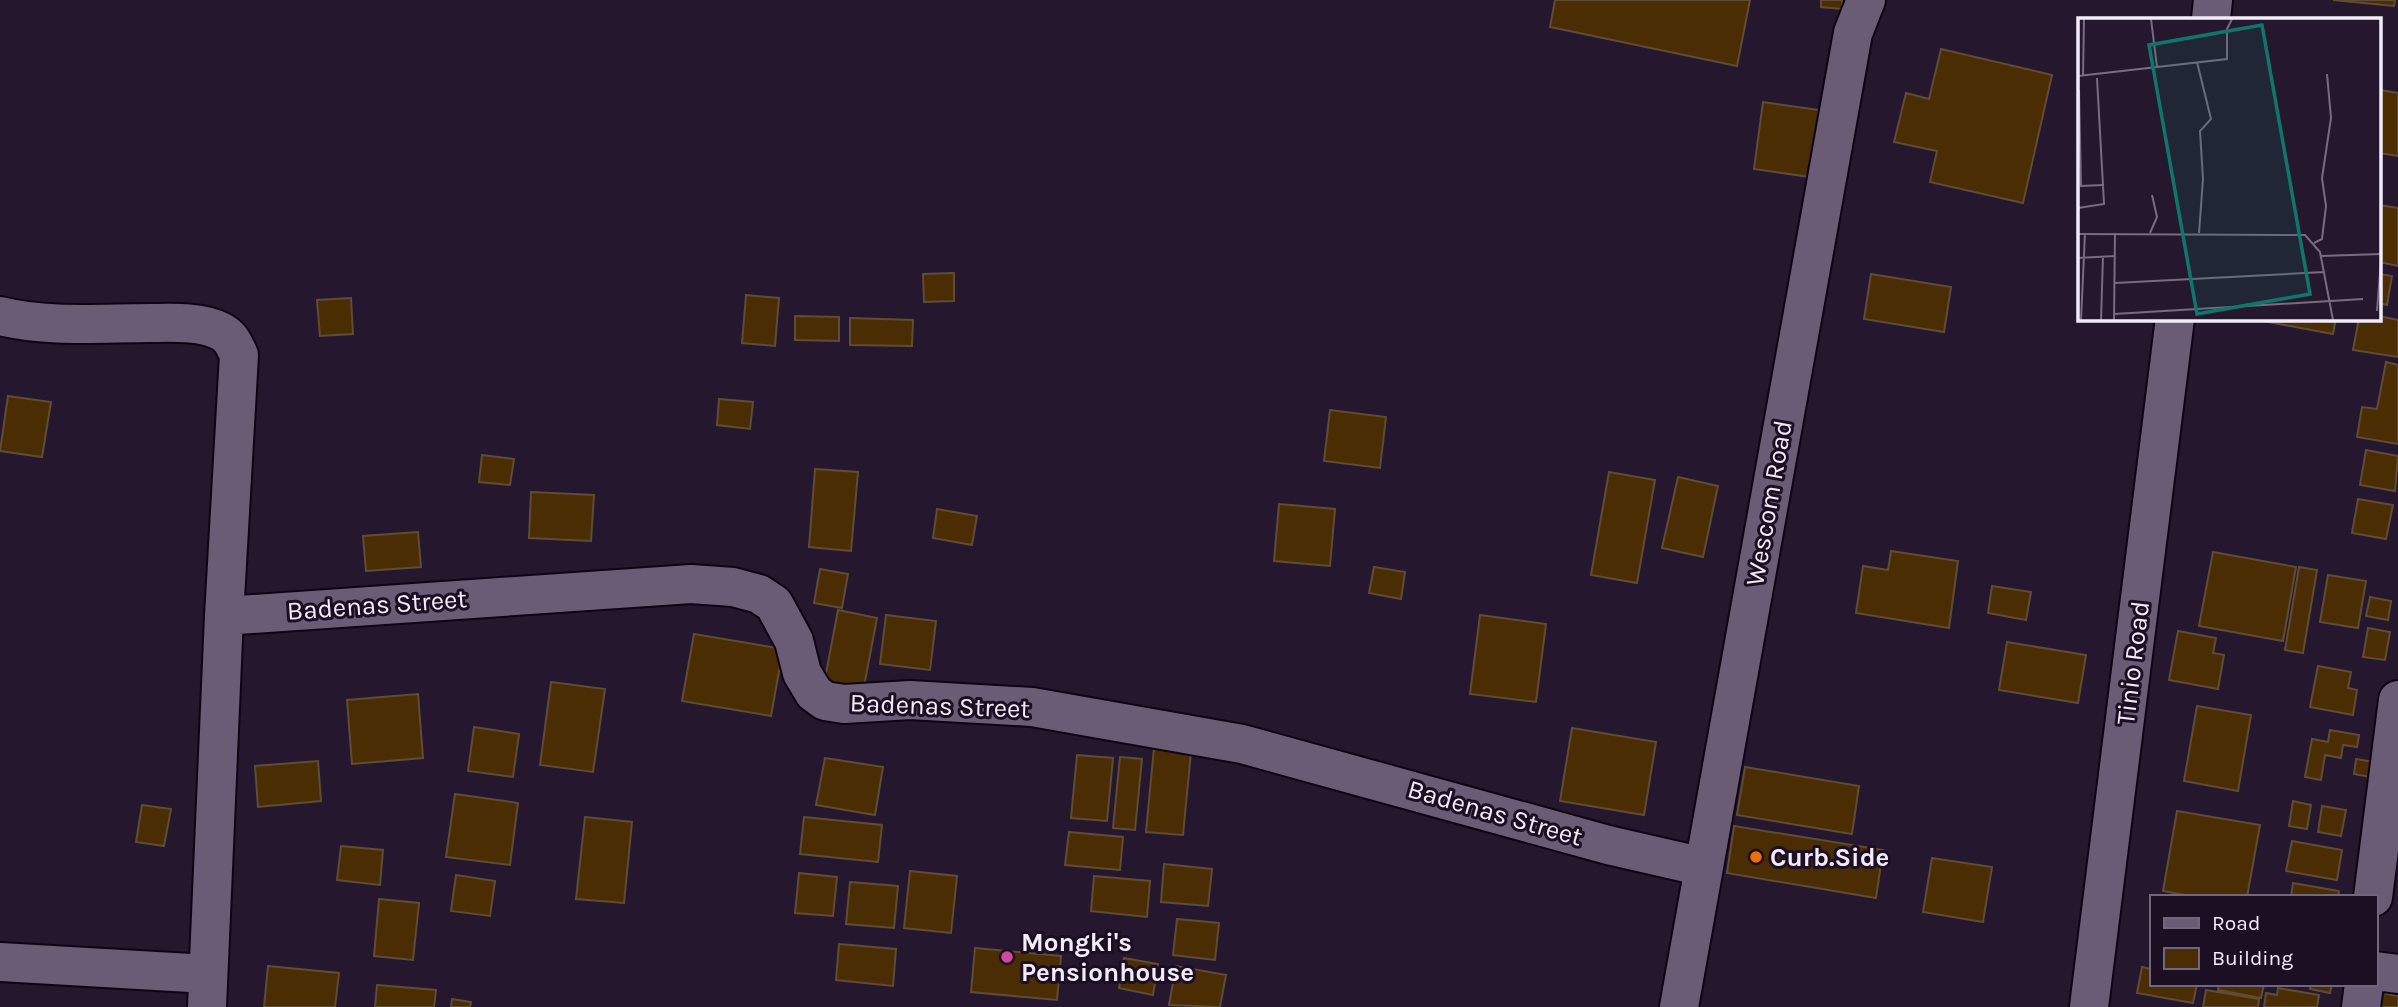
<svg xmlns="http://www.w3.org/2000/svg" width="2398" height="1007" viewBox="0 0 2398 1007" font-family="Karla,sans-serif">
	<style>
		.building { fill: #4a2d03; stroke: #5f4c35; stroke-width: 2 }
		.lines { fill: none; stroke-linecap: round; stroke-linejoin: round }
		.minor-casing { stroke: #0e0415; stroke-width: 42 }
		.minor { stroke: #6b5c75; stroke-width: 38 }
		.food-dot { fill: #e8710a; stroke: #1c0f24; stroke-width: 2.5 }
		.hotel-dot { fill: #d1479c; stroke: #1c0f24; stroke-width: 2.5 }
		.labels { text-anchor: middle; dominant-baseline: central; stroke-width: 6; stroke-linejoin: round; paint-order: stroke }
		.street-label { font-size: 26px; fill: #f4ebfa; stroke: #1c0f24 }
		.poi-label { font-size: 26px; font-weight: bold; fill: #f4ebfa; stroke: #1c0f24; text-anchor: start }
		.inset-road { fill: none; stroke: #786c80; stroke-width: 2 }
		.view { fill: #0f766e; fill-opacity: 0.15; stroke: #0f766e; stroke-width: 3.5 }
		.inset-edge { fill: none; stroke: #f4ebfa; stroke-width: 3.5 }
	</style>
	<rect width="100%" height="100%" fill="#25182e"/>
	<!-- building -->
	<path class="building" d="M1555,0H1750L1737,66L1550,27Z
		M1821,0H1842V9L1821,7Z
		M2333,0H2395L2394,6Z
		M1941,49L2052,75L2023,203L1930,182L1937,151L1894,142L1906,93L1929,99Z
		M2380,90L2398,93V156L2379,153Z
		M1763,102L1819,110L1810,177L1754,169Z
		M2379,205L2398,208V266L2379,262Z
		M954,273V301L924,302L923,274Z
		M1871,274L1951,287L1944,332L1864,319Z
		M2379,274L2392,276L2387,305L2379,303Z
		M746,295L779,298L775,346L742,343Z
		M351,298L353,334L320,336L317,300Z
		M795,316L839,317V341L795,340Z
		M2379,316L2398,320V357L2353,350L2359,318H2379Z
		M850,318L913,320L912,346L850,345Z
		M2247,318H2336L2333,334Z
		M2386,362L2398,365V444L2357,437L2362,407L2377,409Z
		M8,396L51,402L42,457L0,451Z
		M719,399L753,402L750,429L717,425Z
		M1330,410L1386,417L1380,468L1324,461Z
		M2366,450L2398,456L2395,491L2360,485Z
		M482,455L514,459L510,485L479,482Z
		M815,469L858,472L851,551L809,547Z
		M1609,472L1655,480L1637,583L1591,575Z
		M1678,477L1718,486L1703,557L1662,548Z
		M531,492L594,495L591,541L529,538Z
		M2358,499L2393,505L2386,539L2352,533Z
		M1279,504L1335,509L1330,566L1274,561Z
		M937,509L977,516L972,545L933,538Z
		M418,532L421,567L366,571L363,536Z
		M1891,551L1958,561L1949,628L1856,613L1863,566L1888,570Z
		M2213,552L2296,567L2283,641L2199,626Z
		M1374,567L1405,572L1401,599L1369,593Z
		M2299,567L2317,570L2303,653L2285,650Z
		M820,569L848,574L842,608L814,603Z
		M2328,575L2366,581L2358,628L2320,622Z
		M1992,586L2031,592L2026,620L1988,613Z
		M2370,597L2391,601L2388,620L2366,616Z
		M838,610L877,618L861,702L822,695Z
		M886,615L936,621L930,670L880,664Z
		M1480,615L1546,624L1536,702L1470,694Z
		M2368,628L2390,632L2385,660L2363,657Z
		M2178,631L2216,638L2213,653L2224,655L2218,689L2169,680Z
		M694,634L783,649L771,716L682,701Z
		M2007,642L2086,655L2078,703L1999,690Z
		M2318,666L2351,672L2348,688L2357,690L2353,715L2310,707Z
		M551,682L605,689L593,772L540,765Z
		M418,694L423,758L352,764L347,700Z
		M2197,706L2251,715L2238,791L2184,781Z
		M474,727L519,734L513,777L468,771Z
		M1572,728L1656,742L1644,815L1560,801Z
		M2330,730L2359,735L2357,747L2343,745L2341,758L2325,755L2321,780L2305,777L2312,739L2328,742Z
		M1154,748L1191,752L1183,835L1146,832Z
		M1077,755L1113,758L1107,821L1071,818Z
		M1120,757L1142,759L1135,830L1113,828Z
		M825,758L883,767L875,815L816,805Z
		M2356,759L2374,762L2371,777L2354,774Z
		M318,761L321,801L258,807L255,766Z
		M1745,767L1859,786L1852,834L1737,815Z
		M455,794L518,803L510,865L446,857Z
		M2293,801L2311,805L2307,829L2289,826Z
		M142,805L171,809L164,846L136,842Z
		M2322,806L2346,810L2341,836L2318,832Z
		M2177,811L2260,825L2247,897H2196L2163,891Z
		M585,817L632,822L624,903L576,899Z
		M804,817L882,825L878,862L800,854Z
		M1734,826L1883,850L1876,898L1727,873Z
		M1069,832L1123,837L1120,870L1065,865Z
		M2292,841L2342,850L2337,880L2286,871Z
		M341,846L383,850L380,885L337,880Z
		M1932,858L1992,867L1983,922L1923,912Z
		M1164,864L1212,869L1208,906L1161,902Z
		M910,871L957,876L951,933L904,928Z
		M799,873L837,877L833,916L795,913Z
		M456,875L495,881L490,916L451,911Z
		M1094,876L1150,881L1147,917L1091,911Z
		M850,882L898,886L894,928L846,924Z
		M2293,883L2339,891L2338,897H2291Z
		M379,899L419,903L413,960L374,956Z
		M1177,919L1219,923L1215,960L1173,955Z
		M839,944L896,949L893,986L836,980Z
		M975,948L1061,956L1057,1000L971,992Z
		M1124,958L1158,964L1153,995L1119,988Z
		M268,966L339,973L335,1007H264Z
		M1176,966L1226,975L1220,1007L1169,1005Z
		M2142,967L2151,969V984H2197L2193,1003L2137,993Z
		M2219,984H2264L2261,998L2218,990Z
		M2311,984H2332L2330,993L2310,989Z
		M377,985L436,990L434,1007H375Z
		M2278,988L2319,995L2317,1007H2264L2266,993L2277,995Z
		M2206,990L2259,999L2258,1007H2203Z
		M2382,993L2398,996V1007H2380Z
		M452,999L471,1002L470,1007H451Z"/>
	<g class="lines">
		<!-- minor casing -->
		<g class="minor-casing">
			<path id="minor" d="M2211,19L2213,0
				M0,316C48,328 101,323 150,323C171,323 200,321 220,331C231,336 234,345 239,355L224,616L207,1007
				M224,616L691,584L733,587L759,594L774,604L794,641L802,673L814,693L825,701L844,704L910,700L1032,707L1242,744L1608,845L1704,867
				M2373,897L2398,700
				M0,962L208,974
				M2375,971L2398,974
				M1679,1007L1853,33L1866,0
				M2089,1007L2175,318
				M2361,1007L2364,984"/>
		</g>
		<!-- minor -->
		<use href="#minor" class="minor"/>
	</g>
	<!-- markers -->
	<circle class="food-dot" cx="1756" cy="857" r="7"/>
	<circle class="hotel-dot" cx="1007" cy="957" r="7"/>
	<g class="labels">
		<!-- street labels -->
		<g class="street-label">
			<text transform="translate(1769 503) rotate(-80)">Wescom Road</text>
			<text transform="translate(377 605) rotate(-4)">Badenas Street</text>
			<text transform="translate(2133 663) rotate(-83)">Tinio Road</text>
			<text transform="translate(940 706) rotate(2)">Badenas Street</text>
			<text transform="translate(1495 813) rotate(16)">Badenas Street</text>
		</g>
		<!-- poi labels -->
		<g class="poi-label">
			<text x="1770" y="857">Curb.Side</text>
			<text x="1021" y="942">Mongki's<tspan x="1021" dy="30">Pensionhouse</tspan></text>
		</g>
	</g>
	<!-- overview -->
	<g transform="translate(2078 18)">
		<rect width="303" height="303" fill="#25182e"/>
		<path class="inset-road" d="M73,1L79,49M119,44L133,101L122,113L125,161L121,215M0,58L149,41V11L154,1M5,58L6,1M1,72L3,168M2,168L26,167M0,190L26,186L19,60M72,215L79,199L74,177M0,216L227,217L242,234L255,302M236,225L244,221L248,188L244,160L253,100L249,56M243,238L303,236M0,240L37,238M37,265L246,254M299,293L303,242M36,296L285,281M3,302L7,215M23,302L25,238M36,302L37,215"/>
		<path class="view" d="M184,7L232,276L119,296L71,27Z"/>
		<rect width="303" height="303" class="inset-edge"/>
	</g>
	<!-- legend -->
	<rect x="2150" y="895" width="228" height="91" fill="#1c0f24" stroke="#72677a" stroke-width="2"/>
	<rect x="2164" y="918" width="35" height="10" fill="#6b5c75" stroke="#72677a" stroke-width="2"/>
	<text x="2212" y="930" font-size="21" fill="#f4ebfa">Road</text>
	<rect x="2164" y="948" width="35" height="21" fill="#4a2d03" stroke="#72677a" stroke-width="2"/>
	<text x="2212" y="965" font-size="21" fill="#f4ebfa">Building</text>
</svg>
